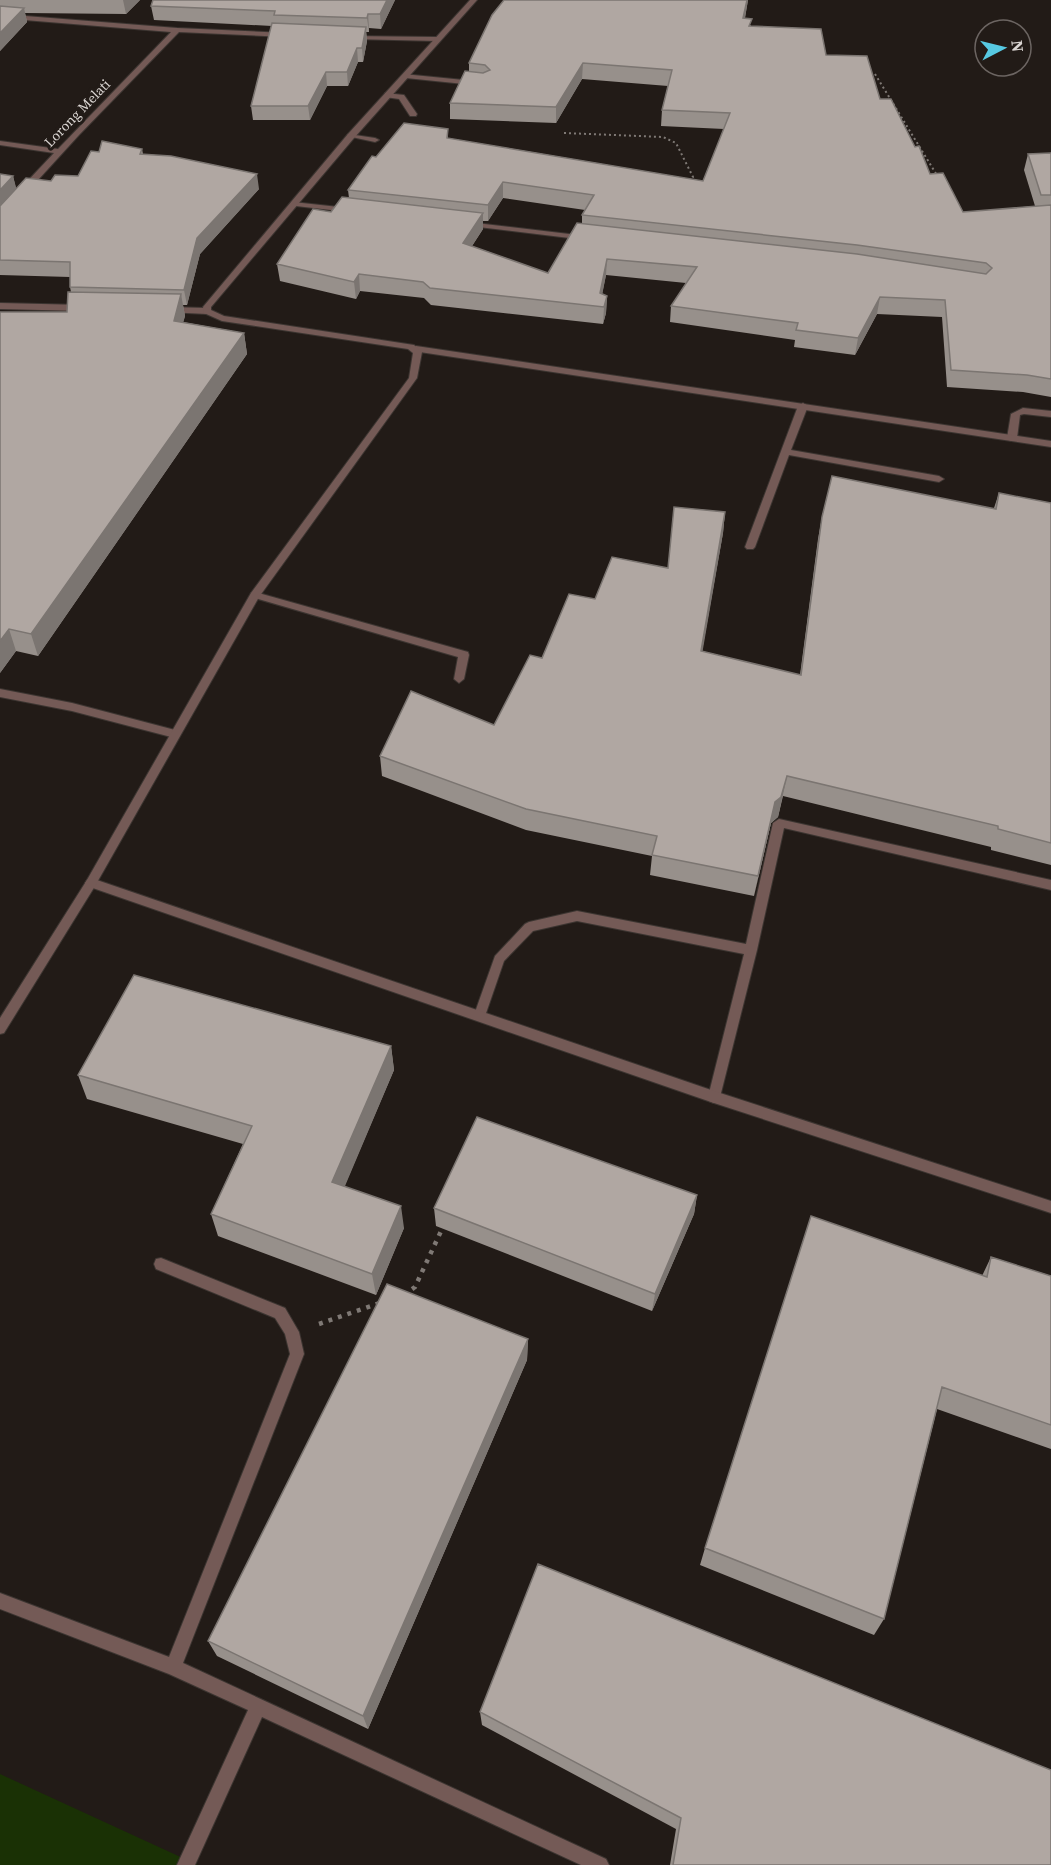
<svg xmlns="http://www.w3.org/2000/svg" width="1051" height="1865" viewBox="0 0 1051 1865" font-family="'Source Serif 4',serif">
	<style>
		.green { fill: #1a3105 }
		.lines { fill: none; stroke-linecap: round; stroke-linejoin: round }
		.service-casing { stroke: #3c3531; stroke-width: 2 }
		.minor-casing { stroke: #3c3531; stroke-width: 2 }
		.tertiary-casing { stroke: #3c3531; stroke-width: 2 }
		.path-far1 { stroke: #7f7975; stroke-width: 2; stroke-dasharray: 2 3; stroke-linecap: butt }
		.path { stroke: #7f7975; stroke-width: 4.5; stroke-dasharray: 4 6; stroke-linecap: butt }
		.service { fill: #745a56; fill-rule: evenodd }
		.minor { fill: #745a56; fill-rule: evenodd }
		.tertiary { fill: #745a56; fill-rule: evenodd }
		.wall { fill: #97908b; fill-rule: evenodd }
		.shaded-wall { fill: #7b7571 }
		.building { fill: #b0a7a2; stroke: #7b7571; stroke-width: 1.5 }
		.labels { text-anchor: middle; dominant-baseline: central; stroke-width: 6; stroke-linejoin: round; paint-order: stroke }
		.far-street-label { font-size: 14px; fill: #dad5d2; stroke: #221b17 }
	</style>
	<rect width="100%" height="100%" fill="#221b17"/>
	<!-- green -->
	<path class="green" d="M0,1774L198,1865H0Z"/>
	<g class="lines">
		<!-- service casing -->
		<g class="service-casing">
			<path id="service" d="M403,74L474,81L478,83L474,85L406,78H403Z
				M385,93L404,95L417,114L416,116H410L399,99L385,97Z
				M348,134L375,138L379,140L375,142L347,136Z
				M803,403L808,406L791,450L939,476L944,479L939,482L789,455L755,547L753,549H747L745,547L798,406Z
				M1023,408L1051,411V417L1024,414L1020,415L1017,438L1012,441L1009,440L1007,438L1011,414Z
				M255,592L468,652L469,655L464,679L459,683L454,679L458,657L251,597V593Z
				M0,689L72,703L175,730L180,734L175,738L72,711L0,697Z
				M779,819L1051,880V890L784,828L757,950L720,1097L719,1101L714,1103L709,1101L708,1097L744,954L577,921L533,931L504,961L484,1019L480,1020L476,1019L474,1015L495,956L525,924L529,922L577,911L746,944L773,823Z
				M161,1258L285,1308L299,1332L304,1354L183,1663L606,1859L609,1865H581L262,1717L195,1865H177L248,1710L169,1674L0,1609V1593L169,1657L290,1354L285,1334L275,1318L156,1269L154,1264L156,1259Z"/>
		</g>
		<!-- minor casing -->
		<g class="minor-casing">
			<path id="minor" d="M0,14L177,28L286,33L290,35L286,37L179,32L79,135L27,192H24L20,190L21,188L54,153L0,145V141L58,149L171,32L0,18Z
				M349,36L437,37L441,39L437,41L351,39L349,38Z
				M293,202L348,208L352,210L348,212L296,206L292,204Z
				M467,222L586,236L590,238L586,240L470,226H467Z
				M0,303L83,305L87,308L83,311L0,309Z
				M169,307L207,308L211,311L207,314L166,312V308Z
				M416,346L1051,441V447L413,351L412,349Z
				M91,878L714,1091L1051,1201V1213L714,1103L87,886L85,883L87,880Z"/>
		</g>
		<!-- tertiary casing -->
		<g class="tertiary-casing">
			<path id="tertiary" d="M470,0H477L354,138L211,307V310L224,316L414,345L422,352L417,378L259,597L95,886L4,1033L0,1034V1018L87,880L251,593L409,378L413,353L408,349L222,321L204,313L203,307L348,134Z"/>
		</g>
		<!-- path-far1 -->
		<path class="path-far1" d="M875,74L938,177
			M564,133L663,137L676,143L693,177L691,182"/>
		<!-- path -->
		<path class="path" d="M404,1295L415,1287L442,1229
			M319,1324L380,1303"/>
		<!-- service -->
		<use href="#service" class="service"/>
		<!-- minor -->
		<use href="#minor" class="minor"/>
		<!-- tertiary -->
		<use href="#tertiary" class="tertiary"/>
	</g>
	<!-- wall -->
	<path class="wall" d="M0,0H140L126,14L25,13L27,22L0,51Z
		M153,0H395L381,29L369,28V32H366L367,41L363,62H358L348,86H327L310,120H253L251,106L272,26L154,20L151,6Z
		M748,0L745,18L751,26L826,55L880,99L915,147L930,174L963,212L1035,206L1024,170L1028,154L1051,153V397L1023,392L947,387L942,317L877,314L855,355L794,347L795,340L670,322L671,306L686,283L606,275L602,294L607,296L606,313L603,324L431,305L424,298L360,291L356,299L280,281L277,264L331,212L349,198L348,190L376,157L448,129V138L703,181L724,129L661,126L662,110L668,86L582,79L556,123L450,119V103L469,72V63ZM503,198L585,210L582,215V223L548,273L472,246L483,229V221H488Z
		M142,149L143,154L259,189L200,254L187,305H183L185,316L183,322L244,333L247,354L38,656L16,651L0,673L71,292L70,287V277L0,275V174L13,176L16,189L78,176L99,152Z
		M999,493L1051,503V865L991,850V847L783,796L778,817L771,823L754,896L650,875L652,856L526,830L382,776L380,756L494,725L542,658L595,599L668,568L725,512L723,533L702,651L800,675L818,539L822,517L994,508Z
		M391,1046L394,1070L344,1187L404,1228L376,1295L218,1236L211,1214L243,1144L87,1099L78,1075Z
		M697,1195L694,1214L652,1311L436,1226L434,1208Z
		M991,1257L1051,1276V1449L937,1409L884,1619L874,1635L700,1565L705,1548L982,1276Z
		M528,1339L527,1360L368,1729L217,1656L208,1641Z
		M480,1712L1051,1865H670L676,1829L482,1725Z"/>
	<!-- shaded-wall -->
	<path class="shaded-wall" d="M123,0H140L126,14Z
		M387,0H395L381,29L380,14Z
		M747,0H748L742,34L743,18Z
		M24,8L27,22L0,51V33Z
		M368,14L369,28V32L367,18Z
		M366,27L367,41L363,62L362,48Z
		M357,48L358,62L348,86L347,72Z
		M583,63L582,79L556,123V107Z
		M326,72L327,86L310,120L308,106Z
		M257,174L259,189L200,254L187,305L184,290L197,238Z
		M13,176L17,191L0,210V190Z
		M503,182V198L488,221V205Z
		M483,213V229L463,260V243Z
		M607,259L606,275L600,306V293Z
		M359,274L360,291L356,299L354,282Z
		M181,294L185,316L178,342L174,321Z
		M607,296L606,313L603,324L604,307Z
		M880,297L877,314L855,355L858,338Z
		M244,333L247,354L38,656L31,634Z
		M725,512L723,533L699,672L701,651Z
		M9,629L16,651L0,673V641Z
		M787,776L778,817L771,823L754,896L775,802Z
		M391,1046L394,1070L337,1205L332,1182Z
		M697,1195L694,1214L652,1311L655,1294Z
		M401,1206L404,1228L376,1295L372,1274Z
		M528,1339L527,1360L368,1729L363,1716Z"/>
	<!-- building -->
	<path class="building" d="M153,0H387L380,14H368L367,18L274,15L275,11L151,6Z
		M504,0H747L743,18L752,19L749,26L821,29L826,55L867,56L880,99H891L915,147L919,146L930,174L943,173L963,212L1051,205V379L1027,375L951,370L945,300L880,297L858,338L796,330L798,323L671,306L697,267L607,259L600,293L607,296L604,307L430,288L423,282L359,274L354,282L277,264L313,209L331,212L342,197L483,213L463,243L548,273L577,223L857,254L986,274L992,268L986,263L857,245L582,215L594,195L503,182L488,205L348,190L372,156L376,157L404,123L448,129L447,138L703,181L730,113L662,110L672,70L583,63L556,107L450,103L465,71L483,73L490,70L485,65L469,63L492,15Z
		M0,6L24,8L0,33Z
		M272,23L366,27L362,48H357L347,72H326L308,106H251Z
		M102,141L142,149L140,154L171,156L257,174L197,238L184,290L70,287V262L0,260V206L26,178L51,181L55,175L78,176L91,151L99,152Z
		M1051,153V195H1041L1028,154Z
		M0,174L13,176L0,190Z
		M68,292L181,294L174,321L244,333L31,634L9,629L0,641V312H67Z
		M832,476L996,509L999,493L1051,503V843L998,829V826L787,776L781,797L775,802L758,876L652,855L657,836L526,809L380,756L411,691L494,725L530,655L542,658L569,594L595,599L612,557L668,568L674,507L725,512L701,651L801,675L822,517Z
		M134,975L391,1046L332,1182L401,1206L372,1274L211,1214L252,1126L78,1075Z
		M477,1117L697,1195L655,1294L434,1208Z
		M811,1216L987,1277L991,1257L1051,1276V1425L942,1387L884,1619L705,1548Z
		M387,1284L528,1339L363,1716L208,1641Z
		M538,1564L1051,1770V1865H673L681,1818L480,1712Z"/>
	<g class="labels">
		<!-- far-street labels -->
		<g class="far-street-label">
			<text transform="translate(77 113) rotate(-46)">Lorong Melati</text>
		</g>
	</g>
	<!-- north arrow -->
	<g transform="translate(1003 48) rotate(83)"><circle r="28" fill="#221b17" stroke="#6c6562" stroke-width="1.5"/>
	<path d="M0-4.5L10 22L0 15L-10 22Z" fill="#57c9e2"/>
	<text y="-9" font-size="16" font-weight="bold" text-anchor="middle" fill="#dad5d2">N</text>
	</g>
</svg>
